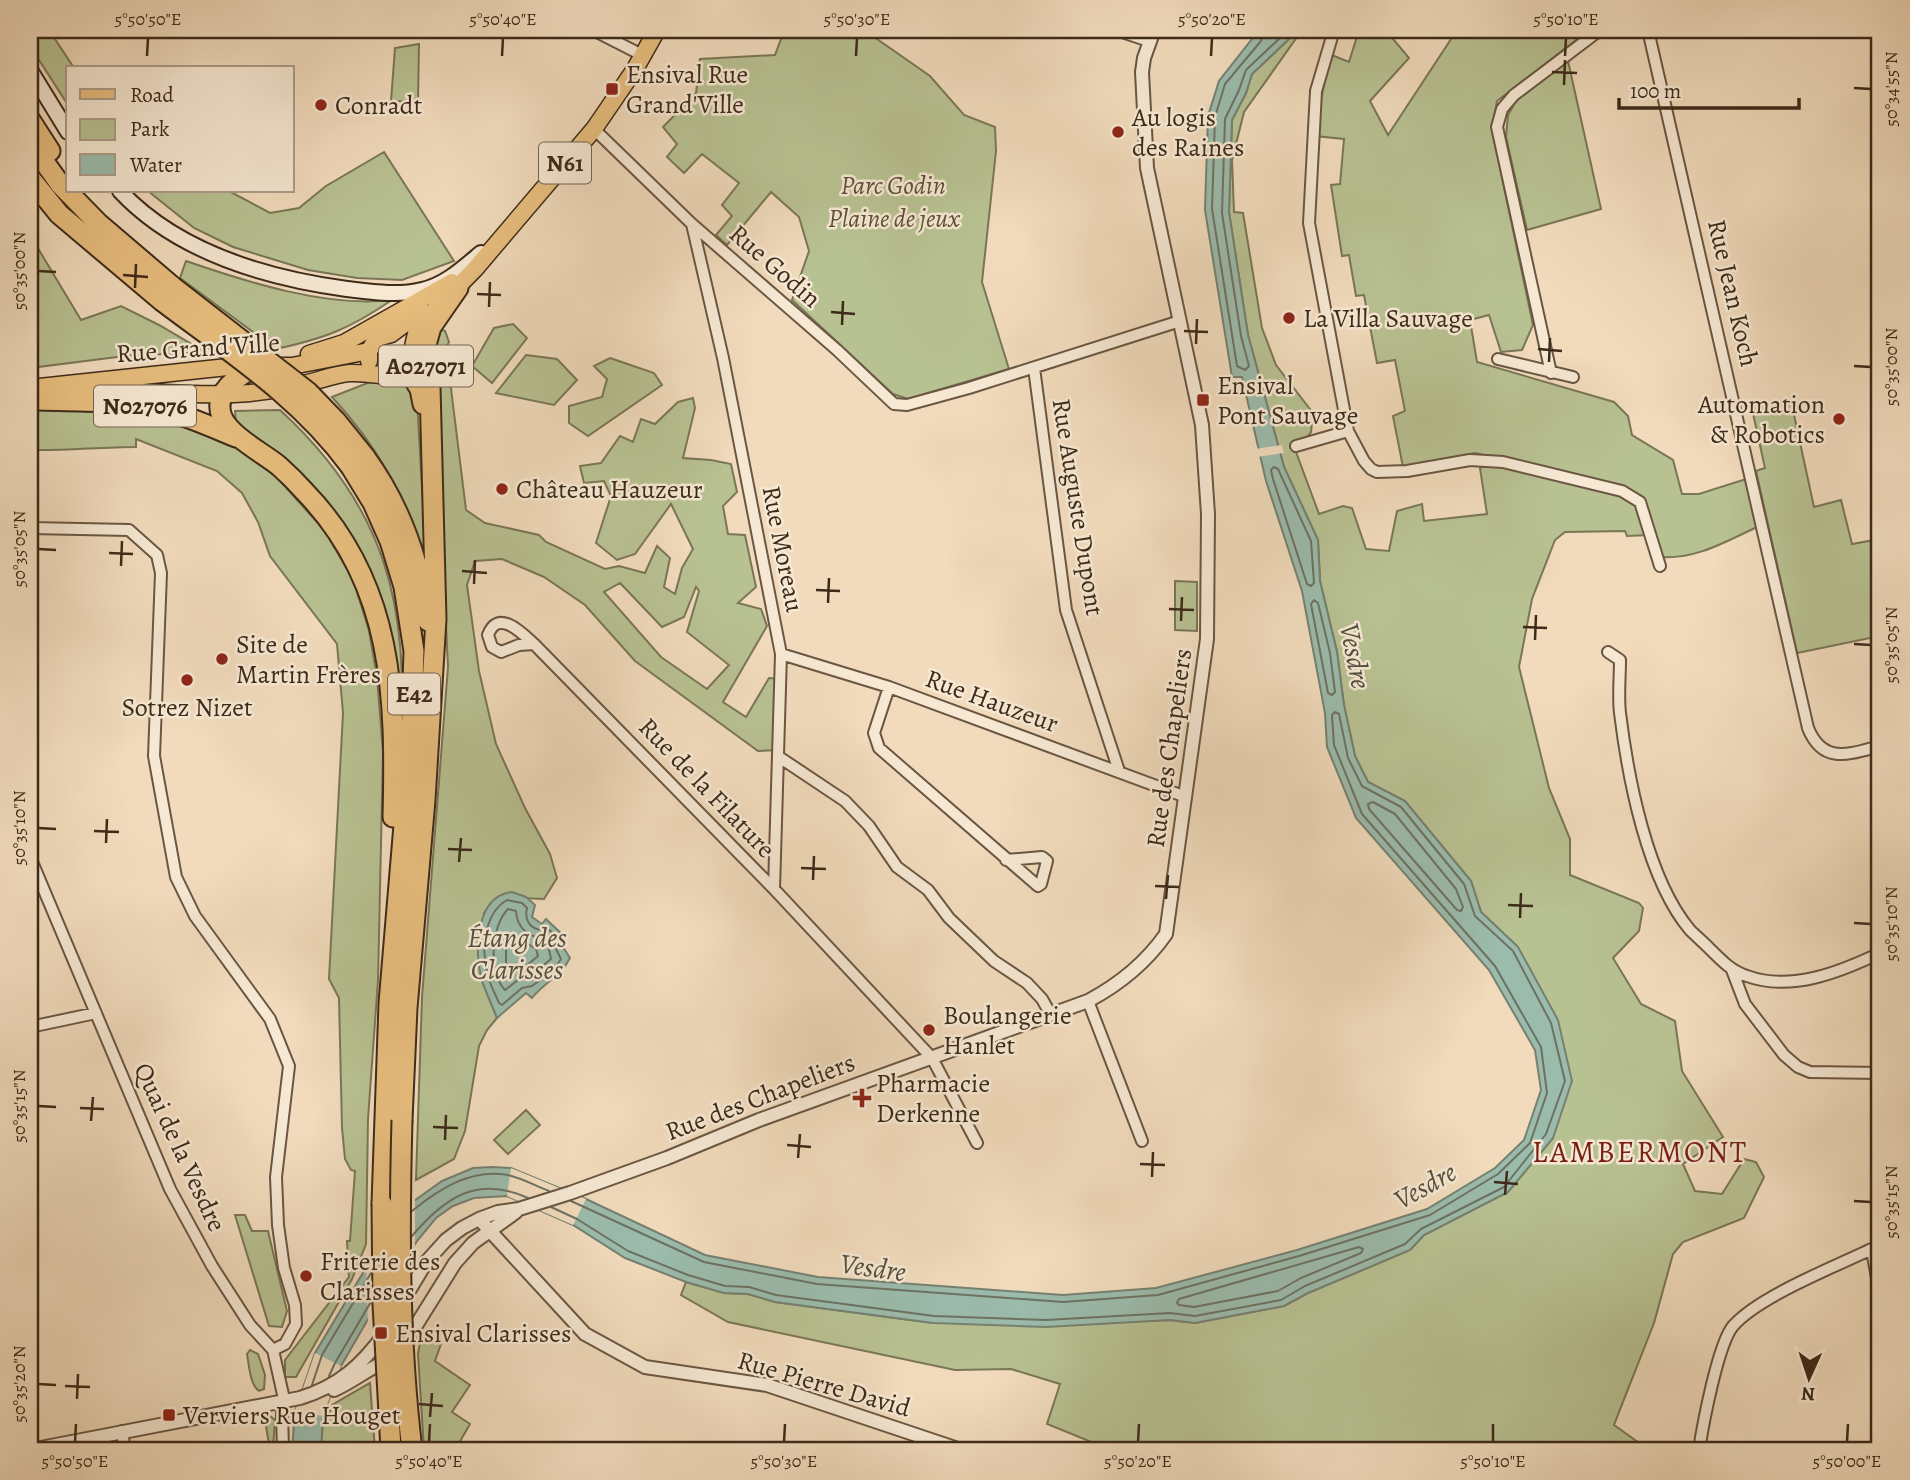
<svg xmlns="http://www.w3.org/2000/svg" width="1910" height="1480" viewBox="0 0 1910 1480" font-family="Alegreya,serif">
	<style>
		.green { fill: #b8c192; stroke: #7a7656; stroke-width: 2; fill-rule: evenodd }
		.water { fill: #9bbbac; stroke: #758171; stroke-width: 2 }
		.pier { fill: #f1dbbc }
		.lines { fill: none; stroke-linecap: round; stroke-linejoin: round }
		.shore { stroke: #6c7262; stroke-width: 2 }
		.minor-casing { stroke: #6a5642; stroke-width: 14 }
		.tertiary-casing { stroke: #6a5642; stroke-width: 16 }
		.secondary-casing { stroke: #3d2a19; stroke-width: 18 }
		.primary-casing { stroke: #3d2a19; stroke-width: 19 }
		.motorway-casing { stroke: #3d2a19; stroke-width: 23 }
		.minor { stroke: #f6e8d3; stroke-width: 10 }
		.tertiary { stroke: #f6e8d3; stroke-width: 12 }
		.secondary { stroke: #f6e8d3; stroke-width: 14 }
		.primary { stroke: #e8be7e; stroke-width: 16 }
		.motorway { stroke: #e8be7e; stroke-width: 19 }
		.motorway-bridge-casing { stroke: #3d2a19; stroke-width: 23; stroke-linecap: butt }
		.motorway-bridge { stroke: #e8be7e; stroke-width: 19 }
		.ticks { fill: none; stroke: #3d2a19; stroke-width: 2.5 }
		.poi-dot { fill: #8f2418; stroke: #f6e8d3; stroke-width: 2.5 }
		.labels { text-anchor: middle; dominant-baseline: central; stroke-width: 5; stroke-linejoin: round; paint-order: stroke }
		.shield { fill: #f6e8d3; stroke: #746351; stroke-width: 2 }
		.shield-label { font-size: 24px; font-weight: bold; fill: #3d2a19 }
		.poi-label { font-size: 26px; fill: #3d2a19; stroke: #f6e8d3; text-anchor: start }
		.park-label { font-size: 26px; font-style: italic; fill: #5c5037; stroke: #f6e8d3 }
		.street-label { font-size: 26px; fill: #3d2a19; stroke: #f6e8d3 }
		.water-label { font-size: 28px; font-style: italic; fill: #544e3e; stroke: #f6e8d3 }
		.quarter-label { font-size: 30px; letter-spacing: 2px; fill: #7a1f14; stroke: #f6e8d3 }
		.neatline { fill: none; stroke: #3d2a19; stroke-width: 2.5 }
		.ticks-label { font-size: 18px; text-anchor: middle; fill: #3d2a19 }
	</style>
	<rect width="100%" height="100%" fill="#f1dbbc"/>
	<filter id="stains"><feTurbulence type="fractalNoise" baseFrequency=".00286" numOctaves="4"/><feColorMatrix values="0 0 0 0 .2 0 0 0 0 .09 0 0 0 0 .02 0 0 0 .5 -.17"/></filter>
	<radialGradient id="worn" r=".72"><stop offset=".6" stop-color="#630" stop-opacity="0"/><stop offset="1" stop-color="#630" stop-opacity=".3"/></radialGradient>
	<!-- green -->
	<path class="green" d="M30,30H49L74,68H68V105L30,46Z
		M803,30H864L930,76L964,115L995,127L996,151L982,282L1009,369L908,399L893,394L792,300L809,251L799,217L771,192L727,245L716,235L732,216L722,205L739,183L702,154L684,173L667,157L677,144L663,127L696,93L700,59L775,55L784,31L800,35Z
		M1293,30H1302L1244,112L1232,160L1234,212L1243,213L1262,328L1276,365L1313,413L1311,432L1296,452L1319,514L1343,506L1352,508L1366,549L1389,551L1397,511L1422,504L1424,521L1487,514L1480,468L1492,462L1591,484L1638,504L1649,535L1627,536L1625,531L1565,532L1555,540L1532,599L1519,667L1549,788L1570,839V875L1639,903L1643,908L1639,931L1613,958L1641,1004L1675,1021L1682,1071L1723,1137L1683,1164L1695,1191L1722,1194L1744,1159L1756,1162L1764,1177L1744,1218L1683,1242L1673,1254L1654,1323L1614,1425L1649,1450H1111L1047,1424L1060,1384L1011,1369L955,1370L728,1322L681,1295L686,1282L724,1293L748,1294L775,1302L933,1323L1170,1320L1195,1323L1284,1306L1308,1293L1410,1250L1424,1235L1508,1192L1553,1138L1518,947L1481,912L1471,881L1405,801L1368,782L1355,756L1344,705L1337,652L1320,581L1318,540L1284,467L1248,335L1229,212L1232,120L1246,93L1252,74L1288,40Z
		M1359,30H1400L1393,39L1409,58L1370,101L1388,135L1457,30H1589L1497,101L1492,130L1533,325L1522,350L1501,352L1489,315L1470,320L1477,362L1614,402L1628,416L1632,435L1673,460L1682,494H1699L1746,479L1757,527C1725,542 1695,560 1659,557L1646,505L1632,492L1588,478L1475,453L1403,467L1393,416L1405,411L1395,360L1377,363L1364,295L1356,296L1349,255L1342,256L1331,185L1340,184L1344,139L1315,136L1329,54L1349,62Z
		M419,44L418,102L391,101L395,48Z
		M1568,61L1601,209L1527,230L1506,137L1508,115L1517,99Z
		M384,152L454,261L402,280L357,278L308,270L233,247L194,228L148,191H229L270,213L299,208L326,186Z
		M30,235L81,320L121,306L159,325L205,352L125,356L30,368Z
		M186,261C247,282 328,308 392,300C349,329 326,338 276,349L180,278Z
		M513,324L527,338L492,383L472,366L494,328Z
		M440,329L445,331L449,342L446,348L466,510L485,523L539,535L546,542L605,569L619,566L645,573L657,546L670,558L664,587L675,594L682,568L693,549L671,504L635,554L617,560L596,543L611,496L604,481L584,483L580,466L601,463L620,436L633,442L641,419L655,424L678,402L693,398L695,408L683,458L711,460L731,464L737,492L723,506L728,534L745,535L756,587L738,603L761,609L767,626L723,702L746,717L769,678L780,679L779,750L758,751L635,661L585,605L544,577L502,559L475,561L467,585L479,671L496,744L525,808L550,854L557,878L544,899L498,897L484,913L482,981L497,1018L487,1030L479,1046L465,1131L454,1159L416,1180L422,997L448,667L432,339ZM620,583L662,627L684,617L696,587L699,591L687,632L729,665L707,689L661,657L604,592Z
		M526,355L557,359L577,380L554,405L496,393Z
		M610,358L654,373L662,385L588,436L569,423V406L602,397L607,379L594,366Z
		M406,381L417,400L426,558C402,493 380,449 332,397L370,382L392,385Z
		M1791,401L1814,507L1841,500L1852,544L1880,539V636L1797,653L1756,471L1765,468L1752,409Z
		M49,407L150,412L227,440L273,473L324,530L353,579L369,631L377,677L383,752L378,980L368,1119L366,1244L352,1279L296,1377H285V1360L349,1277L347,1241H350L355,1171L351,1170L345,1159L342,1128L339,998L329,979L343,713L337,644L270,556L258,522L242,493L217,471L136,439V447C100,447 65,451 30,450V411Z
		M280,410C386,507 410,606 400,746L369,573L236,425L235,411Z
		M1175,581L1197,582V631L1175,630Z
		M526,1110L540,1125L508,1154L494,1140Z
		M235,1215H245L252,1231H268L287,1311L282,1327L269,1326Z
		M422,1331L441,1344L435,1361L470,1385L452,1412L470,1424L455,1450H437L434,1447L432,1450H424L418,1354Z
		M250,1350L258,1354L265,1375L264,1389L259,1391C250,1385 249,1365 247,1354Z
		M370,1383L375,1450H321L323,1416H328L332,1405Z
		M270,1416L275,1420L273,1449L270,1450L265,1420Z"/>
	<!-- water -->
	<path class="water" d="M1259,30H1293L1288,40L1252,74L1246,93L1232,120L1229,212L1248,335L1284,467L1318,540L1320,581L1337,652L1344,705L1355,756L1368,782L1405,801L1471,881L1481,912L1518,947L1558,1020L1572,1081L1553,1138L1508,1192L1424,1235L1410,1250L1308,1293L1284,1306L1195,1323L1170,1320L1046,1327L933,1323L775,1302L748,1294L724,1293L686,1282L625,1258L573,1225L507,1196L474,1198L453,1206L436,1218L417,1241L371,1314L341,1366L323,1416L321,1450H292L295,1411L315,1353L400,1211L442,1181L473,1168L492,1167L511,1168L586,1199L705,1255L818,1277L1063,1295L1156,1288L1297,1250L1427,1209L1495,1168L1524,1140L1541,1090L1535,1050L1489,970L1356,818L1327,747L1325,713L1302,591L1266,481L1242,377H1232L1205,210L1208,116L1219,81Z
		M512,892L526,897L535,905L532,917L542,924L546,919L566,938L563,947L570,958C561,976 544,983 532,998L526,993L497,1018C492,1005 485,991 481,977C474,949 476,896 512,892Z"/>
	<!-- pier -->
	<path class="pier" d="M1282,445L1284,453L1257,457L1255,449Z
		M511,1168L586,1199L573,1225L507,1196Z
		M415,1194V1250L368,1327L366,1261L397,1209Z
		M315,1353L341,1366L323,1416L295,1411Z"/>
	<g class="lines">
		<!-- shore -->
		<path class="shore" d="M1264,30L1261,41L1225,84L1215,117L1212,209L1237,366L1245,370L1249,366L1241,336L1222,213L1225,119L1239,90L1246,70L1282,36L1285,30
			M1274,467L1278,469L1311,541L1314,583L1311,586L1307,584L1273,479L1271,470Z
			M1314,600L1318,603L1330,653L1335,692L1332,695L1328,693L1311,604Z
			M1373,802L1395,814L1456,889L1463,907L1461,911L1457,910L1369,809L1368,804Z
			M507,900L522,903L527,908C524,920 530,929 542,930C544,931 547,929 549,930C551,931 556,937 558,939L556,949L561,959L554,970L532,986L522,988L502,1005L499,1003C495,994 491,986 488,977C481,952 483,914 507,900Z
			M508,909L516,911C517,930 530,937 547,940L551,959L529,977L518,980L505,990C488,972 491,926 508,909Z
			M509,932L536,949L538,956L525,967L510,972L506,969V934Z
			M551,1207L577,1219L628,1251L688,1275L725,1286L749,1287L776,1295L934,1316L1046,1320L1170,1313L1195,1316L1281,1300L1305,1286L1405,1244L1421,1229L1504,1187L1546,1134L1565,1081L1551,1023L1513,951L1475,916L1464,884L1401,807L1362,786L1348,758L1339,714L1335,712L1332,715L1334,745L1362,814L1495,966L1541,1047L1547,1093L1530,1143L1498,1174L1430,1215L1299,1256L1158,1295L1063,1302L817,1284L704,1262L571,1201
			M412,1211C439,1189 471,1168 508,1175C521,1178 536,1186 549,1191
			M412,1236C445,1197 478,1175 528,1198
			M1359,1247L1363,1249L1361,1253L1301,1278L1278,1291L1194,1307L1179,1305L1177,1303L1179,1299Z
			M329,1376L335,1363L372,1300
			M312,1385L322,1355L371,1273"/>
		<!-- minor casing -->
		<g class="minor-casing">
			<path id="minor" d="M593,30L642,55
				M1334,30L1316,91L1309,223L1348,431L1364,461L1371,469L1377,472L1407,471L1470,460L1503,462L1622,491L1640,502L1660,566
				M1648,30L1808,728C1823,765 1849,754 1880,746
				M594,129L692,224L837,350L894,404L907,405L969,388L1180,321
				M692,224L723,358L781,654L774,889
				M1498,359L1573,377
				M1034,368L1066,610L1119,771
				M1551,373L1497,127L1502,109L1514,95L1600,30
				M1296,446L1348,431
				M30,528L129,530L157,555L161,573L154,756L176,877L195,916L270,1019L289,1066L276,1177L278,1225L284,1268L295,1305L296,1324L285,1344L273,1350
				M534,644L519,645L501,652L492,647L488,635C498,608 522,633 534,644L774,889L932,1058L977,1143
				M1608,652L1620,660C1620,678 1618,696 1620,713C1628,778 1647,879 1690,930C1696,936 1703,942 1709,948C1721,960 1731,971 1747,976C1791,992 1840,972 1880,953
				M781,654L889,687L1186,797
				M889,687L874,733L879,748L1038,886L1041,884L1047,861L1042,857L1006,860
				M779,757L845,801L869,826L897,867L928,890L949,918L994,961L1027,983L1042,999L1051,1015
				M30,857L170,1189L212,1266L250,1325L273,1350L284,1399L282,1413L283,1450
				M1732,970L1745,1004L1784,1055L1798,1067L1810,1072L1880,1073
				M1088,1001L1142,1141
				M30,1027L96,1013
				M1872,1250L1877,1278L1880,1392
				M122,1431L125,1450
				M1699,1450C1703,1424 1718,1344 1733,1326C1760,1295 1842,1264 1880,1245"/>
		</g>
		<!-- tertiary casing -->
		<g class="tertiary-casing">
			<path id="tertiary" d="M1119,30L1149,40
				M479,1219L585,1334L645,1367L767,1385L961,1450
				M404,1299L427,1261L446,1240L462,1228L479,1219L498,1212L519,1209L570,1193L667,1158L759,1120L1088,1001C1120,984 1145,964 1166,934L1207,639L1208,514L1202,425L1147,168L1142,72L1144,58L1154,30
				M405,1343L455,1263L473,1243L516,1212
				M334,1390C354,1381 370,1367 391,1359
				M30,1450L300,1398C339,1386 362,1365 385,1333"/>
		</g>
		<!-- secondary casing -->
		<g class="secondary-casing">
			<path id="secondary" d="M30,70L68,132
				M120,191C178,253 266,278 347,289C372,292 398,296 422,290C445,285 463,268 481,253"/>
		</g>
		<!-- primary casing -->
		<g class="primary-casing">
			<path id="primary" d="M309,354L344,343L452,282
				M369,361V351L377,338L391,334L422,311
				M30,388L237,366H292L369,351
				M77,393C135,388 193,398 250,393C268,391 286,388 303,384C319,381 334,374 350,373C365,372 393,379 402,372C412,365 413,340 418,327L475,269L594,129L635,69L657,30"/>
		</g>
		<!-- motorway casing -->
		<g class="motorway-casing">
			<path id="motorway" d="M30,120L50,151
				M30,142L60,184L98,223L173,287
				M30,178L59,214L162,301
				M258,366C239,375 212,392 222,417C230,436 263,453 279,466C288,474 297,483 305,492C394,584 396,697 393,817
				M407,368L420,389L423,404
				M36,400C75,401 116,400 154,408C183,414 209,426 236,437
				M365,457C400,505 420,563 428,621
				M351,467L373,503L390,541L404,587L414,651L411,742L389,1003L382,1204
				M402,1120L407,1008L425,800L436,619L430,387L426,345L431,327L458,288"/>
		</g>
		<!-- minor -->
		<use href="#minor" class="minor"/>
		<!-- tertiary -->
		<use href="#tertiary" class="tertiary"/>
		<!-- secondary -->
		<use href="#secondary" class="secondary"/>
		<!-- primary -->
		<use href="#primary" class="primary"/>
		<!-- motorway -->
		<use href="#motorway" class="motorway"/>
		<!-- motorway-bridge casing -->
		<g class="motorway-bridge-casing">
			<path id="motorway-bridge" d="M173,287L308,392L336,421L365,457
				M162,301C231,353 300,397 351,467
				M402,1120C399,1230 399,1341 412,1450
				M382,1204L383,1304L391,1450"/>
		</g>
		<!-- motorway-bridge -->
		<use href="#motorway-bridge" class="motorway-bridge"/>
	</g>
	<!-- ticks -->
	<path class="ticks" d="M147,56L148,38M502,56L503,38M856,56L857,38M1211,56L1212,38M1565,56L1566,38M1552,72L1577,73M1564,85L1565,60M1854,88L1871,89M38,271L56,272M123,275L148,277M135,288L136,264M477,294L501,295M489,307L490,282M831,312L855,314M842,325L843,301M1184,331L1208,332M1196,344L1197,319M1538,349L1562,351M1549,362L1550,338M1854,366L1871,367M38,549L56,550M109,553L133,554M121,566L122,541M462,571L487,573M474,584L475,560M816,590L840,591M828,603L829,578M1169,609L1194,610M1181,621L1182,597M1523,627L1547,628M1535,640L1536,615M1854,644L1871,645M38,828L56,829M94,831L119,832M106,843L107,819M448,849L472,850M459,862L461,838M801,868L826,869M813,880L814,856M1155,886L1179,887M1166,899L1168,875M1508,905L1533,906M1520,918L1521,893M1854,923L1871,924M38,1106L56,1107M80,1108L104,1109M91,1121L93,1097M433,1127L458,1128M445,1140L446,1115M787,1145L811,1147M798,1158L800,1134M1140,1164L1165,1165M1152,1177L1153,1152M1494,1182L1518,1184M1505,1195L1507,1171M1854,1201L1871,1202M38,1384L56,1385M65,1386L90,1387M77,1399L78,1374M419,1404L443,1406M430,1417L432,1393M75,1442L76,1424M429,1442L430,1424M784,1442L785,1424M1138,1442L1139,1424M1493,1442V1424M1847,1442L1848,1424"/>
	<!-- markers -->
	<g class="poi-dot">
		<rect x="605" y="82" width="14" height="14" rx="3.5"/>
		<circle cx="321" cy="105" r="7"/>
		<circle cx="1118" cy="132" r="7"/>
		<circle cx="1289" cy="318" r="7"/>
		<rect x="1196" y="393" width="14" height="14" rx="3.5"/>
		<circle cx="1839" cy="419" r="7"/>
		<circle cx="502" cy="489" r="7"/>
		<circle cx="222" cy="659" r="7"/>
		<circle cx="187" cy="680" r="7"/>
		<circle cx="929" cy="1030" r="7"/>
		<path d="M858.5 1087.5h7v7h7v7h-7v7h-7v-7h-7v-7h7z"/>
		<circle cx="306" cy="1276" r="7"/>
		<rect x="374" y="1326" width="14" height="14" rx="3.5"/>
		<rect x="162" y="1408" width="14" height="14" rx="3.5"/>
	</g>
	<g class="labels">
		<!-- shield labels -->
		<g class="shield">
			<rect x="539" y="142.5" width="52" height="41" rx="5"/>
			<rect x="379" y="345.5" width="94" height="41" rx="5"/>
			<rect x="94" y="385.5" width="102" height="41" rx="5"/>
			<rect x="388" y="673.5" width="52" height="41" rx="5"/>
		</g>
		<g class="shield-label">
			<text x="565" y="163">N61</text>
			<text x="426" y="366">A027071</text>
			<text x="145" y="406">N027076</text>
			<text x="414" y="694">E42</text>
		</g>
		<!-- poi labels -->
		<g class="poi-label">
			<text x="626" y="74">Ensival Rue<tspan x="626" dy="30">Grand'Ville</tspan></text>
			<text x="335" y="105">Conradt</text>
			<text x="1132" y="117">Au logis<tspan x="1132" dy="30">des Raines</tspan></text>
			<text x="1303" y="318">La Villa Sauvage</text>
			<text x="1217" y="385">Ensival<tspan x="1217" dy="30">Pont Sauvage</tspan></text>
			<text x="1825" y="404" text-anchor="end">Automation<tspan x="1825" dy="30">&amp; Robotics</tspan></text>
			<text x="516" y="489">Château Hauzeur</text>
			<text x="236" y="644">Site de<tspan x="236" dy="30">Martin Frères</tspan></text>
			<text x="187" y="707" text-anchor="middle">Sotrez Nizet</text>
			<text x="943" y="1015">Boulangerie<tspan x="943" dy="30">Hanlet</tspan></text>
			<text x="876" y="1083">Pharmacie<tspan x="876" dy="30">Derkenne</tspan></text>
			<text x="320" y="1261">Friterie des<tspan x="320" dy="30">Clarisses</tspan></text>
			<text x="395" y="1333">Ensival Clarisses</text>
			<text x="183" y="1415">Verviers Rue Houget</text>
		</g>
		<!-- park labels -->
		<g class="park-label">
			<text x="893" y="185">Parc Godin</text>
			<text x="894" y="218">Plaine de jeux</text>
		</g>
		<!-- street labels -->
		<g class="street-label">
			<text transform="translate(775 266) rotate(41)">Rue Godin</text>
			<text transform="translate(1733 293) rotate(77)">Rue Jean Koch</text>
			<text transform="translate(198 348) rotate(-4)">Rue Grand'Ville</text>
			<text transform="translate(1078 507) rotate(81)">Rue Auguste Dupont</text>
			<text transform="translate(783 549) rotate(79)">Rue Moreau</text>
			<text transform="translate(992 701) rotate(20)">Rue Hauzeur</text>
			<text transform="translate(1169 748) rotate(-82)">Rue des Chapeliers</text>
			<text transform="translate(707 788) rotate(46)">Rue de la Filature</text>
			<text transform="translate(760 1097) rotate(-21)">Rue des Chapeliers</text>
			<text transform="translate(180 1147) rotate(65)">Quai de la Vesdre</text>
			<text transform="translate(824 1384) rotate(16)">Rue Pierre David</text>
		</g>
		<!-- water labels -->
		<g class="water-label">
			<text transform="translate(1355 656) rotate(79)">Vesdre</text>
			<text x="517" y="938">Étang des<tspan x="517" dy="32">Clarisses</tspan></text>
			<text transform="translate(1425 1186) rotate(-29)">Vesdre</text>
			<text transform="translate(873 1268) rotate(8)">Vesdre</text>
		</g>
		<!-- quarter labels -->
		<g class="quarter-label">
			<text x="1640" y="1152">LAMBERMONT</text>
		</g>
	</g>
	<!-- margin -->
	<rect width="1910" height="1480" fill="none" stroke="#f1dbbc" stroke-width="77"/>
	<!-- legend -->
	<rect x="66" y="66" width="228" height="126" fill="#f6e8d3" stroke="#ac9c89" stroke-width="2"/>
	<rect x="80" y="89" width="35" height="10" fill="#e8be7e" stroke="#ac9c89" stroke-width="2"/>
	<text x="130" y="102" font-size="21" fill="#3d2a19">Road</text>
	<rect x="80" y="119" width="35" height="21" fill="#b8c192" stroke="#ac9c89" stroke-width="2"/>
	<text x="130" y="136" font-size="21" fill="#3d2a19">Park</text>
	<rect x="80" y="154" width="35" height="21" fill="#9bbbac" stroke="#ac9c89" stroke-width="2"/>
	<text x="130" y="172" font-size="21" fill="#3d2a19">Water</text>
	<!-- north arrow -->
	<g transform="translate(1809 1378) rotate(183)" stroke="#f6e8d3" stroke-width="5" paint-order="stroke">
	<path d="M0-5L12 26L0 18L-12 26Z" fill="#3d2a19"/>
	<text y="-10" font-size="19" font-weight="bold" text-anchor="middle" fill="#3d2a19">N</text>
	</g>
	<!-- scale -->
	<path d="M1619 98v10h180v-10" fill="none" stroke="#3d2a19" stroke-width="3.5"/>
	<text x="1630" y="98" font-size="21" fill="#3d2a19" stroke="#f6e8d3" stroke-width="5" paint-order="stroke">100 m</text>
	<rect x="38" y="38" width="1833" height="1404" class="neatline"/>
	<g class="ticks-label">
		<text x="148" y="25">5°50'50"E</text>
		<text x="503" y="25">5°50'40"E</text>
		<text x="857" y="25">5°50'30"E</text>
		<text x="1212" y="25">5°50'20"E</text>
		<text x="1566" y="25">5°50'10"E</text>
		<text transform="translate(1891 89) rotate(-90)" y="6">50°34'55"N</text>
		<text transform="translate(19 271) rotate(-90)" y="6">50°35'00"N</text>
		<text transform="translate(1891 367) rotate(-90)" y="6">50°35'00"N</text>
		<text transform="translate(19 549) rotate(-90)" y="6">50°35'05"N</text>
		<text transform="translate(1891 645) rotate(-90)" y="6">50°35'05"N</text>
		<text transform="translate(19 828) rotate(-90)" y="6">50°35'10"N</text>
		<text transform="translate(1891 924) rotate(-90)" y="6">50°35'10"N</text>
		<text transform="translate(19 1106) rotate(-90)" y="6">50°35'15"N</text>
		<text transform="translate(1891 1202) rotate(-90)" y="6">50°35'15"N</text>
		<text transform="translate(19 1384) rotate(-90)" y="6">50°35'20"N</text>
		<text x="75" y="1467">5°50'50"E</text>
		<text x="429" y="1467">5°50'40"E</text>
		<text x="784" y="1467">5°50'30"E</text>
		<text x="1138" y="1467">5°50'20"E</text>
		<text x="1493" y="1467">5°50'10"E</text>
		<text x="1847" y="1467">5°50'00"E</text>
	</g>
	<rect width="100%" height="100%" filter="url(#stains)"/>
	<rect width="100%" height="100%" fill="url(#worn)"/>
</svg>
